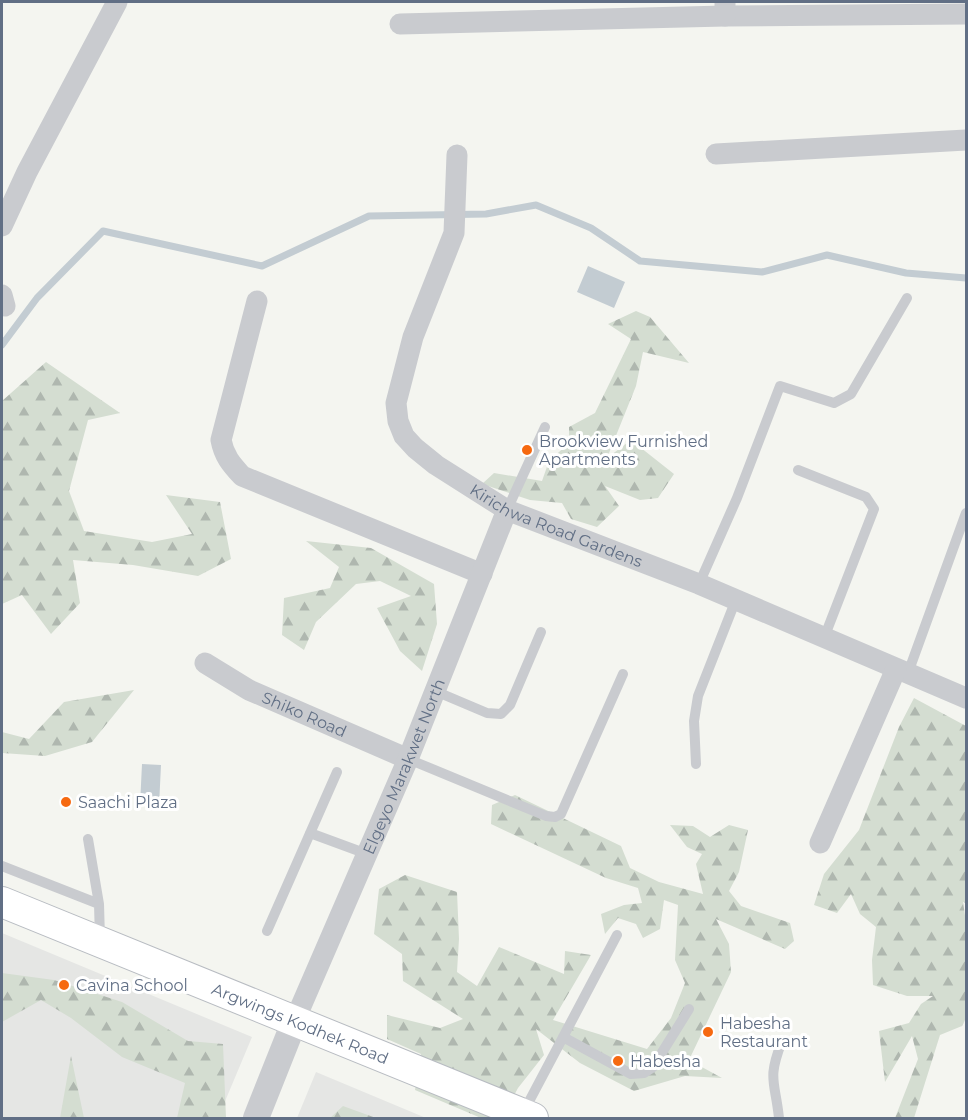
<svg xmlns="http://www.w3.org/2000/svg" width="968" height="1120" viewBox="0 0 968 1120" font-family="Montserrat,sans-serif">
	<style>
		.built { fill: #e5e6e4 }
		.forest { fill: url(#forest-firs) }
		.water { fill: #c3ccd2 }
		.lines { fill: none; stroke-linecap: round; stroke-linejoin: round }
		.stream { stroke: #c3ccd2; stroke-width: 7 }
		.secondary-casing { stroke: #b8bcc2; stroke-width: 32 }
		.service { stroke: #c9cbcf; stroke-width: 10 }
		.minor { stroke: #c9cbcf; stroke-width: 21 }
		.tertiary { stroke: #c9cbcf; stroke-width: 26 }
		.secondary { stroke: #fff; stroke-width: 30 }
		.poi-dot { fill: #f66910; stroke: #fff; stroke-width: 2 }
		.labels { text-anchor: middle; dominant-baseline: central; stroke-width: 6; stroke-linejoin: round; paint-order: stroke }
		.poi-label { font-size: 16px; fill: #616f85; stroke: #fff; text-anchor: start }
		.street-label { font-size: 16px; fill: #616f85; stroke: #fff }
	</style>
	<defs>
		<pattern id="forest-firs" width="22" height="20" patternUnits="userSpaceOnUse" patternTransform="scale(1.5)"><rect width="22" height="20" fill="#d4ddd1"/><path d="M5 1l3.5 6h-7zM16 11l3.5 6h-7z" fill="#afb7af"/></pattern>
	</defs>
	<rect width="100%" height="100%" fill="#f4f5f0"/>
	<!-- built -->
	<path class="built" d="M2,933L252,1037L218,1118H2Z
		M316,1072L426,1118H297Z"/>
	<!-- forest -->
	<path class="forest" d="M636,311L650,317L689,363L643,352L636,386L607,458L631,440L674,474L658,498L640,500L605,486L619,506L597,527L571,519L562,503L530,500L482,484L494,473L542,481L549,461L569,443V427L595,413L631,339L608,324Z
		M46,362L120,413L88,420L69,491L84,531L152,542L192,534L166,495L220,502L231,559L198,576L133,565L73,560L80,603L51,634L22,595L2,604V401Z
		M306,541L371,548L434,584L437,624L422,671L400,651L377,608L411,596L380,581L356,584L316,622L304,650L282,635L284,598L330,588L339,567Z
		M134,690L92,742L45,756L2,753V732L29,739L64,702Z
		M914,698L966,726V903L963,902L966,922V1018L962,1026L940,1035L914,1118H895L918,1059L912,1036L885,1082L879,1031L909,1023L921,1004L933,996H907L873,985L872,960L876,927L860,914L851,894L837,913L814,905L824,874L859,830L899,727Z
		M515,795L621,846L630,868L659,882L703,894L696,864L702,854L687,847L670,825L693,826L710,837L729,825L748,830L739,872L729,891L741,906L790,923L794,941L785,949L716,919L729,944L731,972L689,1060L722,1078L685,1076L634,1091L580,1063L536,1029L544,1055L518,1088L502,1118H481L415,1090L421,1054L387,1039V1015L440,1028L463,1019L403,981L402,954L374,934L379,889L405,875L457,892L459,939L457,972L477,986L499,947L564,974L565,951L591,955L553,1020L647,1049L671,1018L685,983L675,960L678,905L664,900L660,929L643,938L636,924L618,918L605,934L601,914L624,905L642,903L638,888L606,878L491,824L492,805Z
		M2,973L54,980L122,1002L188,1041L223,1044L226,1118H177L185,1083L122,1057L71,1018L41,1000L2,1022Z
		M71,1056L84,1118H60Z
		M343,1106L376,1118H330Z"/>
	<!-- water -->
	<path class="water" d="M588,266L625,282L614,308L577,292Z
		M142,764L161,765L159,806L140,805Z"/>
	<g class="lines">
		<!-- stream -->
		<path class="stream" d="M2,345L37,298L103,231L262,266L369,216L486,214L536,205L591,228L640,261L762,272L827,255L906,273L966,278"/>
		<!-- secondary casing -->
		<g class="secondary-casing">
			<g id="secondary">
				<path id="s4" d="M2,902L533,1118"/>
			</g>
		</g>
		<!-- service -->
		<path class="service" d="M798,470L866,497L874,509L824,638
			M507,510L545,427
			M699,584L737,498L780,386L834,403L851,394L907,298
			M908,673L966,513
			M435,691L487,713L501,714L510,705L541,632
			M408,759L546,816L555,817L561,814L623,674
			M696,764L694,721L698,696L735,602
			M310,833L367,854
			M88,839L99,904L100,939
			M2,866L99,904
			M267,931L337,772
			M563,1037L631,1074L644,1073L653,1067L689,1009
			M524,1111L617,935
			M779,1118C775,1080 767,1080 782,1041"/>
		<!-- minor -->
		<g class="minor">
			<path d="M725,16L966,14"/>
			<path d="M400,24L725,16V2"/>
			<path d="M716,154L966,140"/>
			<path id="s1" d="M457,155L454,233L413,337L396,403L398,421L404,436L415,448L436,465L507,510L699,584L966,698"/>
			<path d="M2,226L27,172L117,2"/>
			<path d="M2,295L5,306"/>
			<path d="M257,301L221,440C224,456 231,464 242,476L482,574"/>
			<path id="s2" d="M205,663L249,690L408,759"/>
			<path d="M820,843L896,669"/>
			<path id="s3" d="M295,1020L408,759L507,510"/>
		</g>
		<!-- tertiary -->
		<path class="tertiary" d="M256,1118L295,1020"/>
		<!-- secondary -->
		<use href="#secondary" class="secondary"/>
	</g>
	<!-- markers -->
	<g class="poi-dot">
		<circle cx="527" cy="450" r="6"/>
		<circle cx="66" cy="802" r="6"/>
		<circle cx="64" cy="985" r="6"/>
		<circle cx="708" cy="1032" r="6"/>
		<circle cx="618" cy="1061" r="6"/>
	</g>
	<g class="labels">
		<!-- poi labels -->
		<g class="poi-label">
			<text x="539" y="441">Brookview Furnished<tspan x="539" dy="18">Apartments</tspan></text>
			<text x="78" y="802">Saachi Plaza</text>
			<text x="76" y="985">Cavina School</text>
			<text x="720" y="1023">Habesha<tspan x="720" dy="18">Restaurant</tspan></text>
			<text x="630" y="1061">Habesha</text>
		</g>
		<!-- street labels -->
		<g class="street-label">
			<text stroke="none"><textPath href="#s1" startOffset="471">Kirichwa Road Gardens</textPath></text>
			<text stroke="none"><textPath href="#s2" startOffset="112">Shiko Road</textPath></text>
			<text stroke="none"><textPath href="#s3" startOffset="276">Elgeyo Marakwet North</textPath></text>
			<text stroke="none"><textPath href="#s4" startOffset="322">Argwings Kodhek Road</textPath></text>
		</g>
	</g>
	<!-- border -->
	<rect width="968" height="1120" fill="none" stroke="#616f85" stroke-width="6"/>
</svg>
